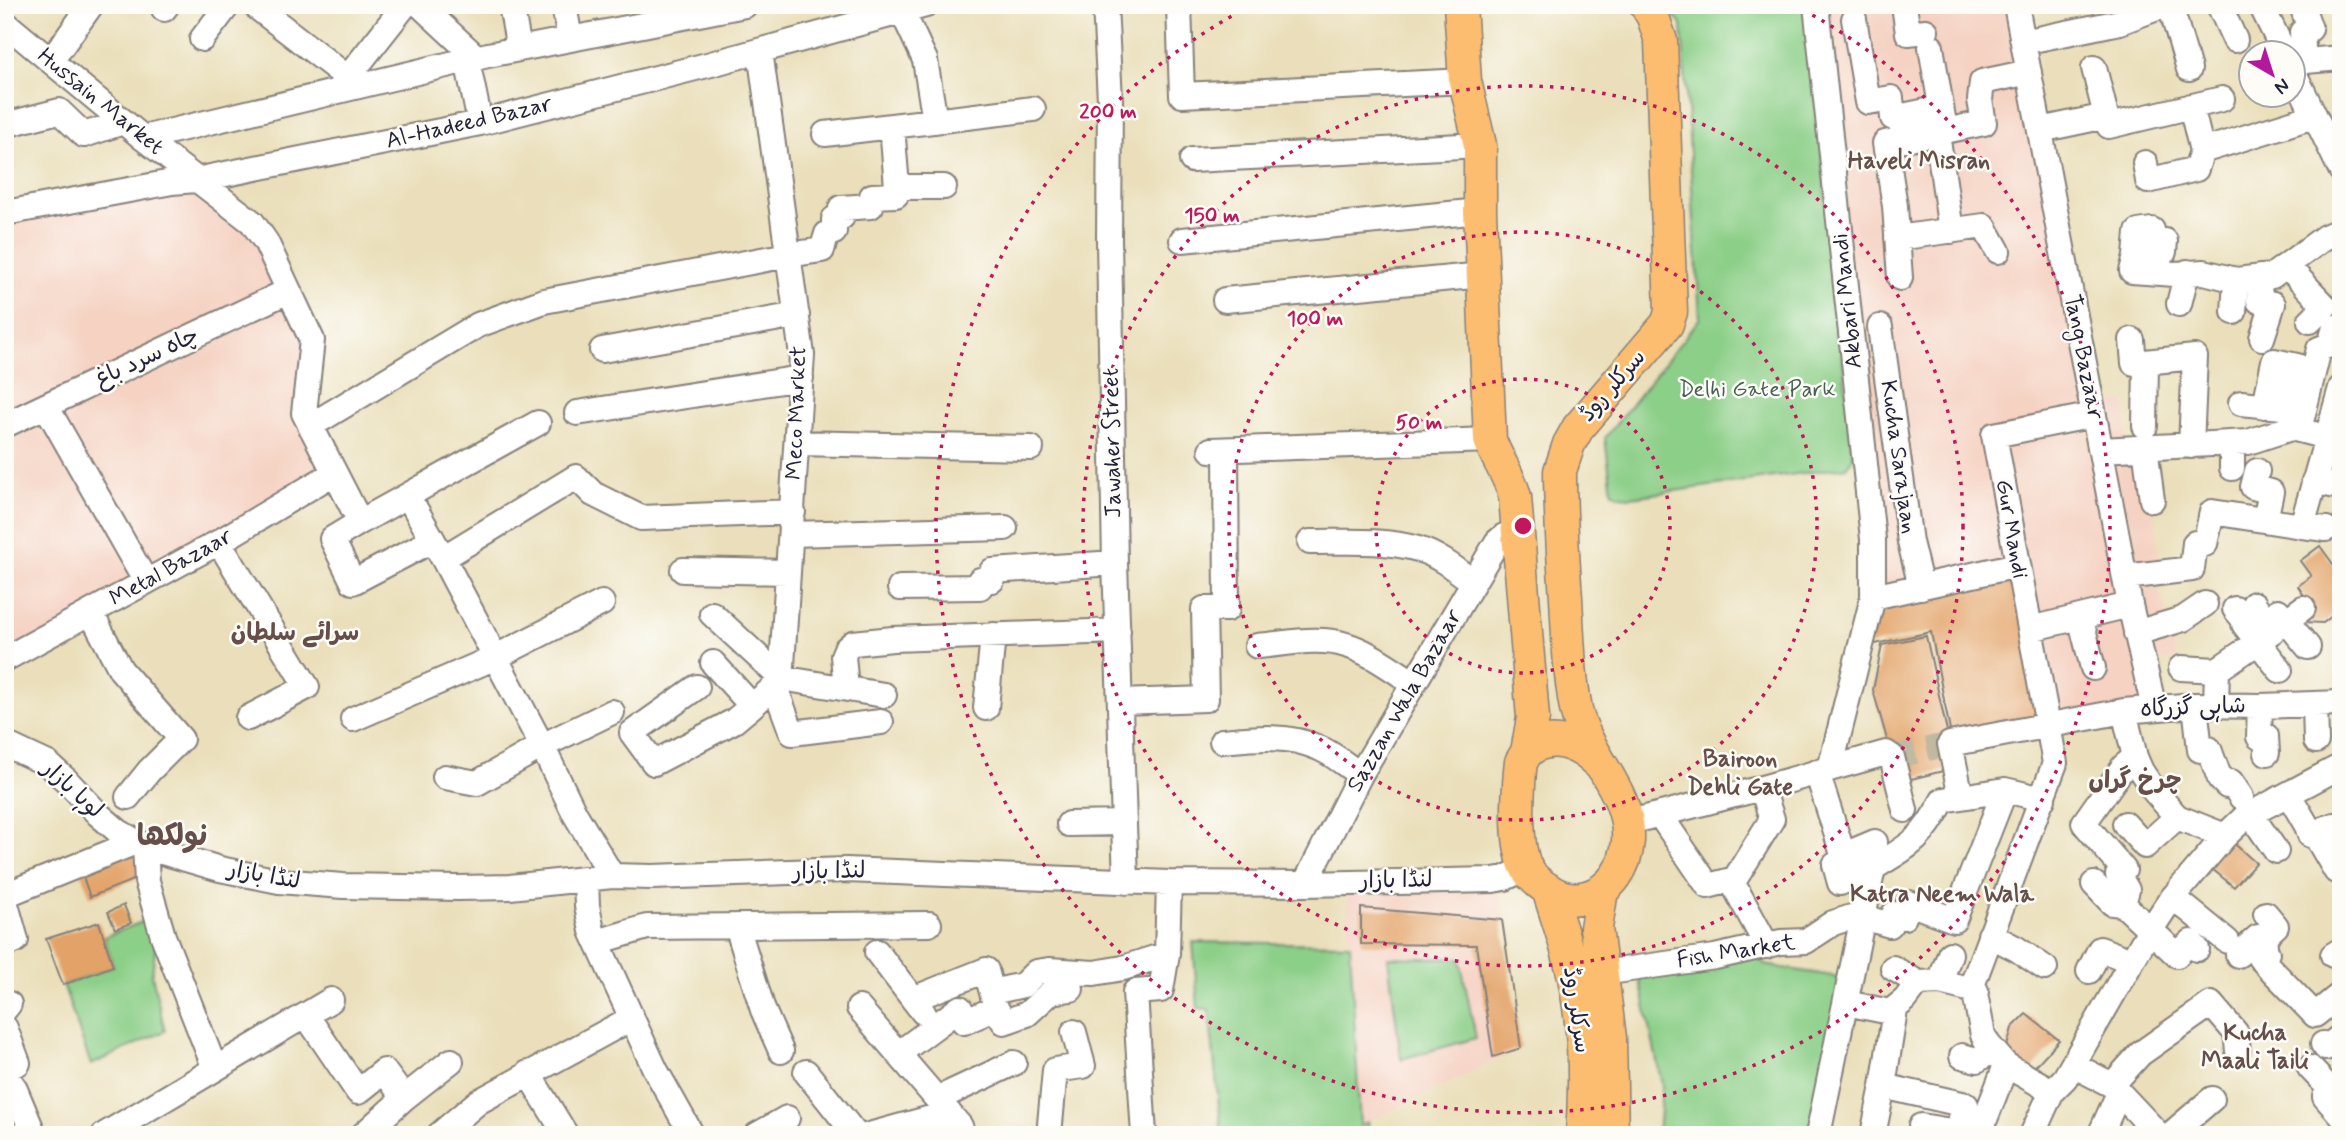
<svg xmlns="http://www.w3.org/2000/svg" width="2346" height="1140" viewBox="0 0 2346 1140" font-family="Mynerve,'Playpen Sans Arabic',sans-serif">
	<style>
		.built { fill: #f5d2c2 }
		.green { fill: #8ccf88; stroke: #577862; stroke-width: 2 }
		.building { fill: #e3a367 }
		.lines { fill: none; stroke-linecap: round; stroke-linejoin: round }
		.minor-tunnel { stroke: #c2b9a1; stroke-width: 24; stroke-dasharray: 24 12; stroke-linecap: butt }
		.minor-casing { stroke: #86807a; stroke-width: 28 }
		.major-casing { stroke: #86807a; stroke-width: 35 }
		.minor { stroke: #fff; stroke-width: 24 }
		.major { stroke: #fcbd6f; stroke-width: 32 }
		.ring { fill: none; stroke: #c2185b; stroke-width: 3.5; stroke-dasharray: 3.5 7 }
		.labels { text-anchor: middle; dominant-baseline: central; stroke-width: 5; stroke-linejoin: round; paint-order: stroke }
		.street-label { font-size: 23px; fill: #22223b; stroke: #fdfcf7 }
		.park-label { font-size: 23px; fill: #475f56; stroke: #fdfcf7 }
		.neighbourhood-label { font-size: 24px; font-weight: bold; fill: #664f4a; stroke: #fdfcf7 }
		.district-label { font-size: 30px; font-weight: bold; fill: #664f4a; stroke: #fdfcf7 }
		.centre { fill: #c2185b; stroke: #fdfcf7; stroke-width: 3.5 }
		.ring-label { font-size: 21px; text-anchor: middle; font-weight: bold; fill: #c2185b; stroke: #fdfcf7; stroke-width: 5; stroke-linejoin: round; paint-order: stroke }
	</style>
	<rect width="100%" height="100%" fill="#fdfcf7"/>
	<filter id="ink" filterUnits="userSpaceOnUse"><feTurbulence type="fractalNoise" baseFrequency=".0143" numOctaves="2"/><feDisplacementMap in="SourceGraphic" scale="14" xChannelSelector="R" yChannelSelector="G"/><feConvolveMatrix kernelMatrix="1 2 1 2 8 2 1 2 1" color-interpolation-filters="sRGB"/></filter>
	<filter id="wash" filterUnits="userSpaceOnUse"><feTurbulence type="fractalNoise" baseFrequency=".00686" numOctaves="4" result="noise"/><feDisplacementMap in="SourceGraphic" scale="28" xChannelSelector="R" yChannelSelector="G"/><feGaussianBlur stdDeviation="1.57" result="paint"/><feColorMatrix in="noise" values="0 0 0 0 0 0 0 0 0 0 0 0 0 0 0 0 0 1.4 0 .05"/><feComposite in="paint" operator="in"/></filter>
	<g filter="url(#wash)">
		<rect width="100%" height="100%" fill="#eadfba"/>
		<!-- built -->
		<path class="built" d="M1816,5H2016L2095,404L2125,401L2128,448L2145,447L2162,573L2156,574L2177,659L2146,663L2154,708L2047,724L2018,565L1873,597Z
			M196,180L247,218L312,340L305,403L334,473L5,665V215Z
			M1497,884L1521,1048L1360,1126L1346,886Z"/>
		<!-- green -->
		<path class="green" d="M1663,5H1806L1853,458L1846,467L1631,497L1620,496L1612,492L1605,438L1700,318L1682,25Z
			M147,920L156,942L152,975L165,1031L91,1065L63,985L113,966L104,937Z
			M1193,942L1350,944L1360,1125L1367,1122L1371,1135H1222L1209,1009L1198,1008Z
			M1758,951L1765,965L1851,979L1817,1135H1658L1662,1085L1639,976Z
			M1388,957L1460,959L1476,1038L1401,1059Z"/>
		<g id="blocks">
			<!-- building -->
			<path class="building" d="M2320,546L2341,575V609L2323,623L2304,622L2305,597L2298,586L2311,576L2300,561Z
				M2014,570L2042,721L1951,736L1931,632L1866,646L1878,601Z
				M1926,636L1955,768L1899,782L1873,690L1882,645Z
				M2228,838L2256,863L2234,887L2206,864Z
				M138,848L146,875L90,897L81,871Z
				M124,905L131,923L115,929L108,912Z
				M1361,908L1502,920L1521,1048L1493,1057L1476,945L1361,944Z
				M99,922L113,966L63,985L46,939Z
				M2026,1014L2059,1040L2028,1074L2004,1057L2012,1028Z"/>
		</g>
	</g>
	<g filter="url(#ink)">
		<use href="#blocks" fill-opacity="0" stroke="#86807a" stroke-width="2"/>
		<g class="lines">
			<!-- minor-tunnel -->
			<path class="minor-tunnel" d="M1892,757L1950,744"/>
			<!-- minor casing -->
			<g class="minor-casing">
				<path id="minor" d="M254,5L348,78
					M420,5L477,58
					M511,5L519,49
					M564,5L570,39
					M1105,5L1110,100L1109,240L1115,563L1126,882
					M1179,5L1182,95L1465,81
					M1816,5L1873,539V597L1830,769
					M1904,5L1908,33L1926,31
					M2016,5L2130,605L2154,708
					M2170,5L2189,69
					M2219,5L2235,40
					M2261,5L2284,52
					M2302,6L2310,29L2302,32L2304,61
					M164,9L167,5
					M903,13L925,60L935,121
					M1854,19L1868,102L1891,98L1893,118L1941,108
					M5,23L143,138L252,222L266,242L312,340L304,413L360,522L332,539L353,582L433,540
					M202,39L228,5
					M2023,42L2120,22L2165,5
					M1931,47L1944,124
					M467,60L480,123
					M51,61L91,5
					M2294,62L2341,58
					M2094,68L2106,116
					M2294,73L2341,170
					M338,90L405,5
					M2191,106L2202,151L2314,116
					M5,125L59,111L84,135L123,122
					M892,126L897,187
					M2040,130L2106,116L2109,126L2222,99
					M1937,133L1951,231
					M825,134L1033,109
					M143,138L488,55L745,5
					M1192,160L1480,145
					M2145,163L2148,181L2196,169L2202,151
					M5,213L172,182L196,180L480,123L711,64L926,5
					M2152,230L2138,232L2136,256L2132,271L2174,274L2204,272L2236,280L2272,276L2325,237L2341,230
					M1897,238L1984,226L1998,251
					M1182,240L1480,211
					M2136,256L2164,252L2165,241
					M2287,266L2325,306L2310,321
					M2260,277L2259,301L2273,304L2262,338
					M1900,278L1895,206L1885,143L1984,123L1980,100L1982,82L2029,72
					M1225,300L1483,275
					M2179,304L2187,272
					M2234,312L2236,280
					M1880,327L1910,542L1921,587
					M2132,340L2134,363L2195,357L2191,446
					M602,350L797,315
					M2241,403L2282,407
					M46,406L146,582
					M2265,406L2274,361L2297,366L2290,397
					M577,413L801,378
					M5,425L288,291
					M310,426L478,325L544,301L788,255L822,250L827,234L834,232V219L842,217L841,208L871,206L872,196L896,195L897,187H944
					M2145,426L2146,363
					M2299,430L2319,349L2330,345L2335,327L2341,329
					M797,443L1031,448
					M2145,447L2152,500
					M1211,450L1490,440
					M2101,450L2248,442L2291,428L2341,441
					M2232,468V443
					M2257,471L2253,487L2271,492L2265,520
					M2314,481L2340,487
					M408,496L443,558L576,477L593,494L641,518L793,512
					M360,522L538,423
					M2302,526L2326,529
					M791,534L1005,528
					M219,542L307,687L248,718
					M1310,542C1346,542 1383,539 1418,549C1438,555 1457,570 1473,582
					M443,558L542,746L575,814L612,876
					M683,570L788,572
					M2125,577L2192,569L2195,543L2205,544L2212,512L2302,526L2341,388
					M900,588L980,587V580H992V571L1115,563
					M1873,597L2018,565
					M2254,604L2273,631
					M2235,609L2246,622L2244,624L2280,670
					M2278,611L2308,647
					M91,613L121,670L181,739L149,771L128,797
					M712,614L781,678L884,695
					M2080,617L2093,668
					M2030,629L2130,605
					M2136,633L2183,619L2205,604
					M1257,646C1285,644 1319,636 1346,645C1370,652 1393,670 1414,683
					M5,659L219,542L334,473
					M713,663L752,706L781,681L802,355L760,51
					M2181,668L2217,670
					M697,687L632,733L654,763L734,721L752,706
					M775,687L792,733L881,722
					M846,688L843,656L846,649L853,643L893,639L1118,631
					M1120,702L1206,699L1204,609H1227L1226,450
					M2195,705L2200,750L2209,749L2220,779L2227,786L2231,782L2241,797
					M2216,705L2217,670L2258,642L2303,608
					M2315,705L2316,741
					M2260,706L2259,737L2266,736L2267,753
					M986,708L993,635
					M2124,711L2135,757L2141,771L2155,792L2177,817L2225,836
					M353,719L496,657L602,603
					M1222,741C1254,738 1289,734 1319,748C1334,754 1347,766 1360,775
					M5,744L48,764L67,781L98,814L119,832L145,847L220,869L279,881L343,886L458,888L510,887L612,876L652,877L846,870L1169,883L1305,884L1493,880L1505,878L1526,868
					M2135,757L2124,766L2084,823L2124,870L2118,875L2127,890L2123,904L2177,955L2191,942L2197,949
					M1817,772L1845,861L1835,865L1840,883L1873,868
					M445,777L477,783L542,746L612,712
					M2289,795L2307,826L2310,835L2314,833L2336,871
					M1961,797L1950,744L2124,711L2195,705L2260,706L2341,703
					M1660,815L1708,886L1735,879L1772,819L1762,788
					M2251,815L2276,851
					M1626,823L1762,788L1886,753L1892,757L1905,810
					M1069,824L1124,823
					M2125,824L2145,846L2177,817
					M2314,833L2334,825L2336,834L2341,832
					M145,847L147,881L163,936L215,1069
					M1844,855L1875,842
					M586,879L587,906L592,931L655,1069L692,1135
					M1731,880L1767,946
					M1305,884L1360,775L1497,542L1504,536L1519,533
					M2094,884L2112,903L2123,904
					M5,895L136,842
					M2173,897L2227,941
					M5,901L16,940L5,945
					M2266,914L2276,926L2261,940L2265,945L2262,947L2267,953L2260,958L2315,1015L2341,994
					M1863,917L1890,925L1894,914L1904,917L1909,903L1954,920L2005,790L2043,799
					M737,926L763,1010L781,1051
					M1990,935L2017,949L2045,968
					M597,942L647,927L929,924
					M877,952L923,1012
					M2238,955L2258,937L2261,940
					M2333,955L2341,950
					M1893,968L1918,983
					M2089,971L2100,949L2131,961
					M1602,973L1715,957L1781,942L1806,941L1833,923L1864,913
					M1940,982L1950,954
					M992,992L1023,985L1036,972L1049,970L1094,973L1123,968L1167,954
					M913,999L986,970L996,1008L1004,1022L1027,1014L1051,992L1071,989
					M1846,1003L1890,1012L1905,1000L1918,983L1940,982L1976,991
					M859,1008L960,1126L963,1135
					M5,1009L9,1004
					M306,1015L358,1092L384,1071L404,1098
					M5,1028L18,1063L5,1068
					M2323,1044L2326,1048L2341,1036
					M898,1054L960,1008L964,1022L996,1008
					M1962,1056L1977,1060L1993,1050
					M2073,1065L2112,1085L2159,1135
					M2310,1068L2333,1092
					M806,1072L856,1135
					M528,1073L566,1135
					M5,1074L14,1087L34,1135
					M2112,1085L2140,1054L2211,1004L2236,1033L2238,1051
					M1883,1086L1895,1010
					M2341,1089L2325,1097L2341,1115
					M2052,1091L2006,1065L1988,1044L1983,1035L1973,983L2055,763L1994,435L2094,415
					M937,1099L1014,1063
					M1921,1126L1951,1131L1957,1129
					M104,1135L331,1000
					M363,1135L404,1098L451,1061
					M439,1135L478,1102L632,1018
					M757,1135L787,1118
					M869,1135L949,1113
					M1049,1135L1055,1070L1083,1066L1074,1032
					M1144,1135L1135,992L1161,990L1167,954L1169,883
					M1818,1135L1873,868C1911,845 1922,840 1943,800L2005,790
					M1873,1135L1883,1086L1966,1105L1957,1129L1970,1135
					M1979,1135L2006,1065
					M2032,1135L2052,1091L2065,1078L2144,940L2169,902L2225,836L2245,817L2341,766
					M2100,1135L2119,1093
					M2170,1135L2212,1099"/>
			</g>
			<!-- major casing -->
			<g class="major-casing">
				<path id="major" d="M1460,5L1465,81L1480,145V211L1490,440C1497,460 1510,476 1515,497L1533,718L1527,752L1521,762L1520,770C1518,796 1515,840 1525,865C1529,875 1537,882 1546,888C1558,897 1571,901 1586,897C1611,891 1626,866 1628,841C1631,790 1586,757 1576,709C1569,673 1568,635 1566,598C1563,556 1560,513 1560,471L1569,444L1578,428L1667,324L1671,312L1661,41L1653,17L1646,5
					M1527,752C1551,731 1580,745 1599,764
					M1548,889C1557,919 1568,948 1574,978C1585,1030 1586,1082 1582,1135
					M1602,890L1596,928L1610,1038L1612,1135"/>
			</g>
			<!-- minor -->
			<use href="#minor" class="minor"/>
			<!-- major -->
			<use href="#major" class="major"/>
		</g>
	</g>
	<!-- distance rings -->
	<g class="ring">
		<circle cx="1523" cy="526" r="147"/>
		<circle cx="1523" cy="526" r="294"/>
		<circle cx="1523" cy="526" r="440"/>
		<path d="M1794 5A587 587 0 1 1 1252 5"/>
	</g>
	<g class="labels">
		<!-- street labels -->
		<g class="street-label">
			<text transform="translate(100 102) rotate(39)">Hussain Market</text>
			<text transform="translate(469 123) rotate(-13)">Al-Hadeed Bazar</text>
			<text transform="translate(1848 301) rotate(-96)">Akbari Mandi</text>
			<text transform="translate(2083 357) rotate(79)">Tang Bazaar</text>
			<text transform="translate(147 358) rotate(-25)">چاہ سرد باغ</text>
			<text transform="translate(1613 386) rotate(-49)">سرکلر روڈ</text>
			<text transform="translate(797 413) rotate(-88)">Meco Market</text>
			<text transform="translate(1113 443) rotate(-91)">Jawaher Street</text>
			<text transform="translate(1898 457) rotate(82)">Kucha Sarajaan</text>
			<text transform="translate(2011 529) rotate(80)">Gur Mandi</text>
			<text transform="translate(171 568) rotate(-29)">Metal Bazaar</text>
			<text transform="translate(1405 701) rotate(-60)">Sazzan Wala Bazaar</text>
			<text transform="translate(2193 708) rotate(-2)">شاہی گزرگاہ</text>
			<text transform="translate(72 790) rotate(42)">لوہا بازار</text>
			<text transform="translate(829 872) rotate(-1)">لنڈا بازار</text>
			<text transform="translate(264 876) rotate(10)">لنڈا بازار</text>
			<text transform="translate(1396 881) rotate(-1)">لنڈا بازار</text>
			<text transform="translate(1736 952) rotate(-9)">Fish Market</text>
			<text transform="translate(1576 1010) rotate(82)">سرکلر روڈ</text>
		</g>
		<!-- park labels -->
		<g class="park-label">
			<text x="1757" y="390">Delhi Gate Park</text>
		</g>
		<!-- neighbourhood labels -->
		<g class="neighbourhood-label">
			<text x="1919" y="161">Haveli Misran</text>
			<text x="295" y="633">سرائے سلطان</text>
			<text x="1740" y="759">Bairoon<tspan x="1740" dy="28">Dehli Gate</tspan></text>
			<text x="2135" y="781">چرخ گراں</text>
			<text x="1942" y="894">Katra Neem Wala</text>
			<text x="2255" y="1033">Kucha<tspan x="2255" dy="28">Maali Taili</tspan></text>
		</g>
		<!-- district labels -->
		<g class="district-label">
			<text x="172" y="836">نولکھا</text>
		</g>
	</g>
	<circle cx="1523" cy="526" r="10" class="centre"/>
	<g class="ring-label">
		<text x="1108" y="118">200 m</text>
		<text x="1212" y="222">150 m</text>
		<text x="1315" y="325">100 m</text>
		<text x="1419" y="429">50 m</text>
	</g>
	<!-- margin -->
	<rect width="2346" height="1140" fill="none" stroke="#fdfcf7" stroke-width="28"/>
	<!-- north arrow -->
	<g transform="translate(2272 74) rotate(141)"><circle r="33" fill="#fdfcf7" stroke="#a5a5ac" stroke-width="2"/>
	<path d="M0-5L12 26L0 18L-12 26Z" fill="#b5179e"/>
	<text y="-10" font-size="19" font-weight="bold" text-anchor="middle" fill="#22223b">N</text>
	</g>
</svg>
